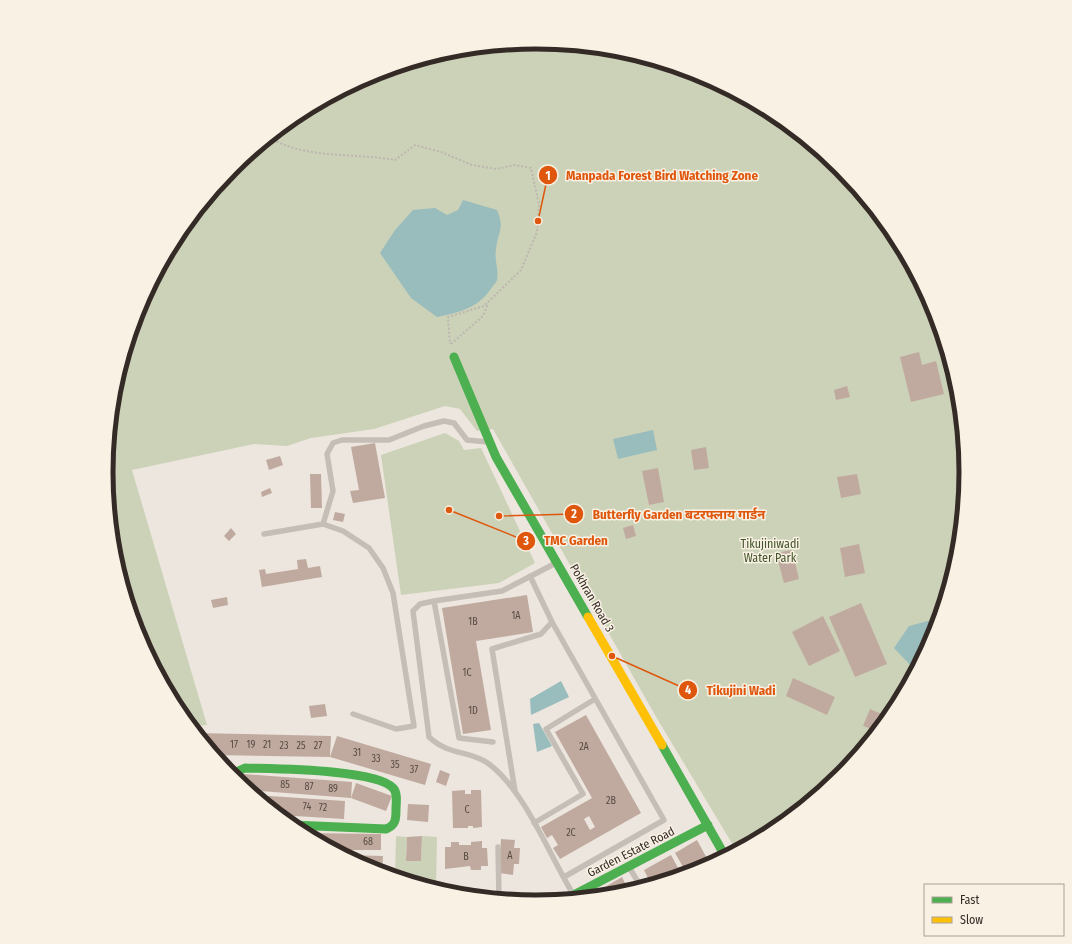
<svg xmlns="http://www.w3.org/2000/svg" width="1072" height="944" viewBox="0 0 1072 944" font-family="'Fira Sans Condensed','Noto Sans Devanagari',sans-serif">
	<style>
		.green { fill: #ccd2b8 }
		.water { fill: #99bcbd }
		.building { fill: #c0aa9f; fill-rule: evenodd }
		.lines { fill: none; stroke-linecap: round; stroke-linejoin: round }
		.path { stroke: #bdb6b0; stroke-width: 2; stroke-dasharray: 2 2; stroke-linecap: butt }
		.lane { stroke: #c5beb7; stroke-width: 5.5 }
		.fast { stroke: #4caf50; stroke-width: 9 }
		.slow { stroke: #ffc107; stroke-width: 9 }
		.labels { text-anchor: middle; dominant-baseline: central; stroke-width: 3; stroke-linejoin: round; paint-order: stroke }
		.number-label { font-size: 10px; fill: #584b44 }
		.park-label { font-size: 12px; fill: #425429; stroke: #f9f1e4 }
		.street-label { font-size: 12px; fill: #352b26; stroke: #f9f1e4 }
		.rim { fill: none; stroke: #352b26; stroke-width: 5 }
		.leader { fill: none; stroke: #df570d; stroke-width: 1.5 }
		.callout-dot { fill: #df570d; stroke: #f9f1e4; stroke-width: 1.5 }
		.mark-label { font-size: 12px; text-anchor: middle; font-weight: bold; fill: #fff }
		.callout-label { font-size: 13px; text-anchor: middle; font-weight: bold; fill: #df570d; stroke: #f9f1e4; stroke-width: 3; stroke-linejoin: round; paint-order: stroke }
	</style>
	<rect width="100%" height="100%" fill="#ece6de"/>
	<!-- green -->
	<path class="green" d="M536,42L620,50L701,75L775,115L840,168L894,233L909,261L910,275L921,285L933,308L958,388L966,472L958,556L933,637L893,711L840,776L775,830L736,850L655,715L493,429L477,431L460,409L445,406L374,429L311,438L287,446L254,444L132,470L207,725L191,726L178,711L139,636L114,556L106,472L114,388L139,307L179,233L232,168L297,114L372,75L452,50Z
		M445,433L459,441L464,450L481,448L535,563L499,583L401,595L381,455Z
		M396,836L407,837L406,861H421L422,836L437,837L436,889L395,876Z"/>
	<!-- water -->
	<path class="water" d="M463,200L497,210C505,229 498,231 496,249C494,260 499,269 497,280C496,283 492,287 490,290C478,308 457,313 437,317L411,298L380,253L395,230L413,210L435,208L447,215L458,210Z
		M653,430L657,450L618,459L613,439Z
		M939,618L933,637L916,669H914L894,648L909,626Z
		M561,681L569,697L531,715L530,699Z
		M539,723L552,746L537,752L533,724Z"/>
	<!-- building -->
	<path class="building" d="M919,352L922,365L936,361L944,394L911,402L900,357Z
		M847,386L850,397L836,400L834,390Z
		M375,443L385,498L353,503L350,491L359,490L351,447Z
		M706,447L709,468L694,470L691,450Z
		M280,456L283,465L269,470L266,460Z
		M658,468L664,502L649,505L642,471Z
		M310,474H321L322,508H311Z
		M857,474L861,494L841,498L837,477Z
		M270,488L272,493L262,497L261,492Z
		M335,512L345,514L343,522L333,520Z
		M633,525L636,536L626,539L623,528Z
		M231,528L236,534L229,541L224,536Z
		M859,544L865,573L845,577L840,548Z
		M792,550L799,579L784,583L776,553Z
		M306,559L308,568L320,566L322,577L262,587L259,570L265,569L266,574L298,569L297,560Z
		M527,595L533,632L476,641L491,730L463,734L442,608Z
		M227,597L228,605L213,608L211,600Z
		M861,603L887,664L855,677L829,617Z
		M823,616L840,651L809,666L792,632Z
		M793,678L835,697L827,715L786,696Z
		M325,704L327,716L311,718L309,706Z
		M870,709L884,715L877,731L863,726Z
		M586,715L641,813L560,859L553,848L558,845L552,835L547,838L541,827L592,798L555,732ZM589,816L595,827L590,830L584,819Z
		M197,733L331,736L330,757L337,736L431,764L425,785L330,757L215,755Z
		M440,770L450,774L446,786L436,782Z
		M243,774L352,782L351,798L356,783L392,796L386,811L351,798L249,790L242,785Z
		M465,790V794H471V790H481L482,827L473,828V826H468V828H453L452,791Z
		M255,795L345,801L344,819L279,815Z
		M408,804L429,805L428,822L407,820Z
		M303,833L381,834V850H335Z
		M422,836L421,861H406L407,837Z
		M501,839L515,840L514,848H520L519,864H514L513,875L499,873Z
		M697,840L710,864L687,874L675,853Z
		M482,841V848H487L488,866H481V870H471L470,866L445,869V847H451V842H459V845H471V842Z
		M345,855L383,856L382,873L371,869Z
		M671,855L682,875L651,884L644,870Z
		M622,877L629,891L620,894L588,897Z"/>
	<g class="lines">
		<!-- path -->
		<path class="path" d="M270,137C299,159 359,153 395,160L415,145L441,152L472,165L496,169L515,165L531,168L539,205L537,232L521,270L484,306L448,317L450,344
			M451,344L483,316L488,304"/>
		<!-- lane -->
		<path class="lane" d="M323,524L343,531L369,548L383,568L393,593L414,726L396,729L353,714
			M264,534L323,524L333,491L327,454L333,443L342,440H389L424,426L444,421L454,423L467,440L488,442
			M556,563L502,591L434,601L420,604L413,611L429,737C449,756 470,750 489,764C526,792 549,855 573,894
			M434,601L459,738L493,742
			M552,622L664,820L564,877
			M515,791L492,649L541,634L552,622L530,576
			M534,823L583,794L546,729L595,699
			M498,847L499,898
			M629,867L641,887"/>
		<!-- fast -->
		<path class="fast" d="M454,357L496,457L588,617
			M662,745L725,856
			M234,778L236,772L245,768C273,769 376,769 393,788C398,793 396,803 396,809C396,819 396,825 386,829L292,825
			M566,899L708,825"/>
		<!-- slow -->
		<path class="slow" d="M588,617L662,745"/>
	</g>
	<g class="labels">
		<!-- number labels -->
		<g class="number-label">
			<text x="516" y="616">1A</text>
			<text x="473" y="622">1B</text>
			<text x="467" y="673">1C</text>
			<text x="473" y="711">1D</text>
			<text x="234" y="745">17</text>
			<text x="251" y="745">19</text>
			<text x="267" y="745">21</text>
			<text x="284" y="746">23</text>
			<text x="301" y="746">25</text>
			<text x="318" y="746">27</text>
			<text x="584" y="747">2A</text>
			<text x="357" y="753">31</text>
			<text x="376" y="759">33</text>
			<text x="395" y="765">35</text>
			<text x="414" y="770">37</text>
			<text x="285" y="785">85</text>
			<text x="309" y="787">87</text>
			<text x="333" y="789">89</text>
			<text x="611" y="801">2B</text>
			<text x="307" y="807">74</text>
			<text x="323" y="808">72</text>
			<text x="467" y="810">C</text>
			<text x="571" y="833">2C</text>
			<text x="368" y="842">68</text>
			<text x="510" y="856">A</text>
			<text x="466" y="857">B</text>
		</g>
		<!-- park labels -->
		<g class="park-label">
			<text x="770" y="544">Tikujiniwadi<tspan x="770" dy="14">Water Park</tspan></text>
		</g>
		<!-- street labels -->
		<g class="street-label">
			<text transform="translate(592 598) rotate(60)">Pokhran Road 3</text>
			<text transform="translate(631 852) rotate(-27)">Garden Estate Road</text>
		</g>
	</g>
	<!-- crop -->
	<path d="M0 0H1072V944H0ZM113 472a423 423 0 1 1 846 0a423 423 0 1 1-846 0Z" fill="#f9f1e4" fill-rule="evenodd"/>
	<path class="rim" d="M113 472a423 423 0 1 1 846 0a423 423 0 1 1-846 0Z"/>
	<!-- callouts -->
	<path class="leader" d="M538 221L548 175M499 516L574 514M449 510L526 541M612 656L688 690"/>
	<g class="callout-dot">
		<circle cx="538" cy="221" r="4"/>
		<circle cx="499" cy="516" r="4"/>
		<circle cx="449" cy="510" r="4"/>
		<circle cx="612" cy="656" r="4"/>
		<circle cx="548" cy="175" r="10"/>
		<circle cx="574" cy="514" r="10"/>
		<circle cx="526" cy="541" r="10"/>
		<circle cx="688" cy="690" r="10"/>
	</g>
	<g class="mark-label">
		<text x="548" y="180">1</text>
		<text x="574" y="518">2</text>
		<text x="526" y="545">3</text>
		<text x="688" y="694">4</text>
	</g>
	<g class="callout-label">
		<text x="662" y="180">Manpada Forest Bird Watching Zone</text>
		<text x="679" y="519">Butterfly Garden बटरफ्लाय गार्डन</text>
		<text x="576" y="545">TMC Garden</text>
		<text x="741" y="695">Tikujini Wadi</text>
	</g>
	<!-- legend -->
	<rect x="924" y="884" width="140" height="52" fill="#f9f1e4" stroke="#aba298"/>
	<rect x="932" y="897" width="20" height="6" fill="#4caf50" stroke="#aba298"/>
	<text x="960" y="904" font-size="12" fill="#352b26">Fast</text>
	<rect x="932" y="917" width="20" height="6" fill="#ffc107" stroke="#aba298"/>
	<text x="960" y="924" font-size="12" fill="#352b26">Slow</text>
</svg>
